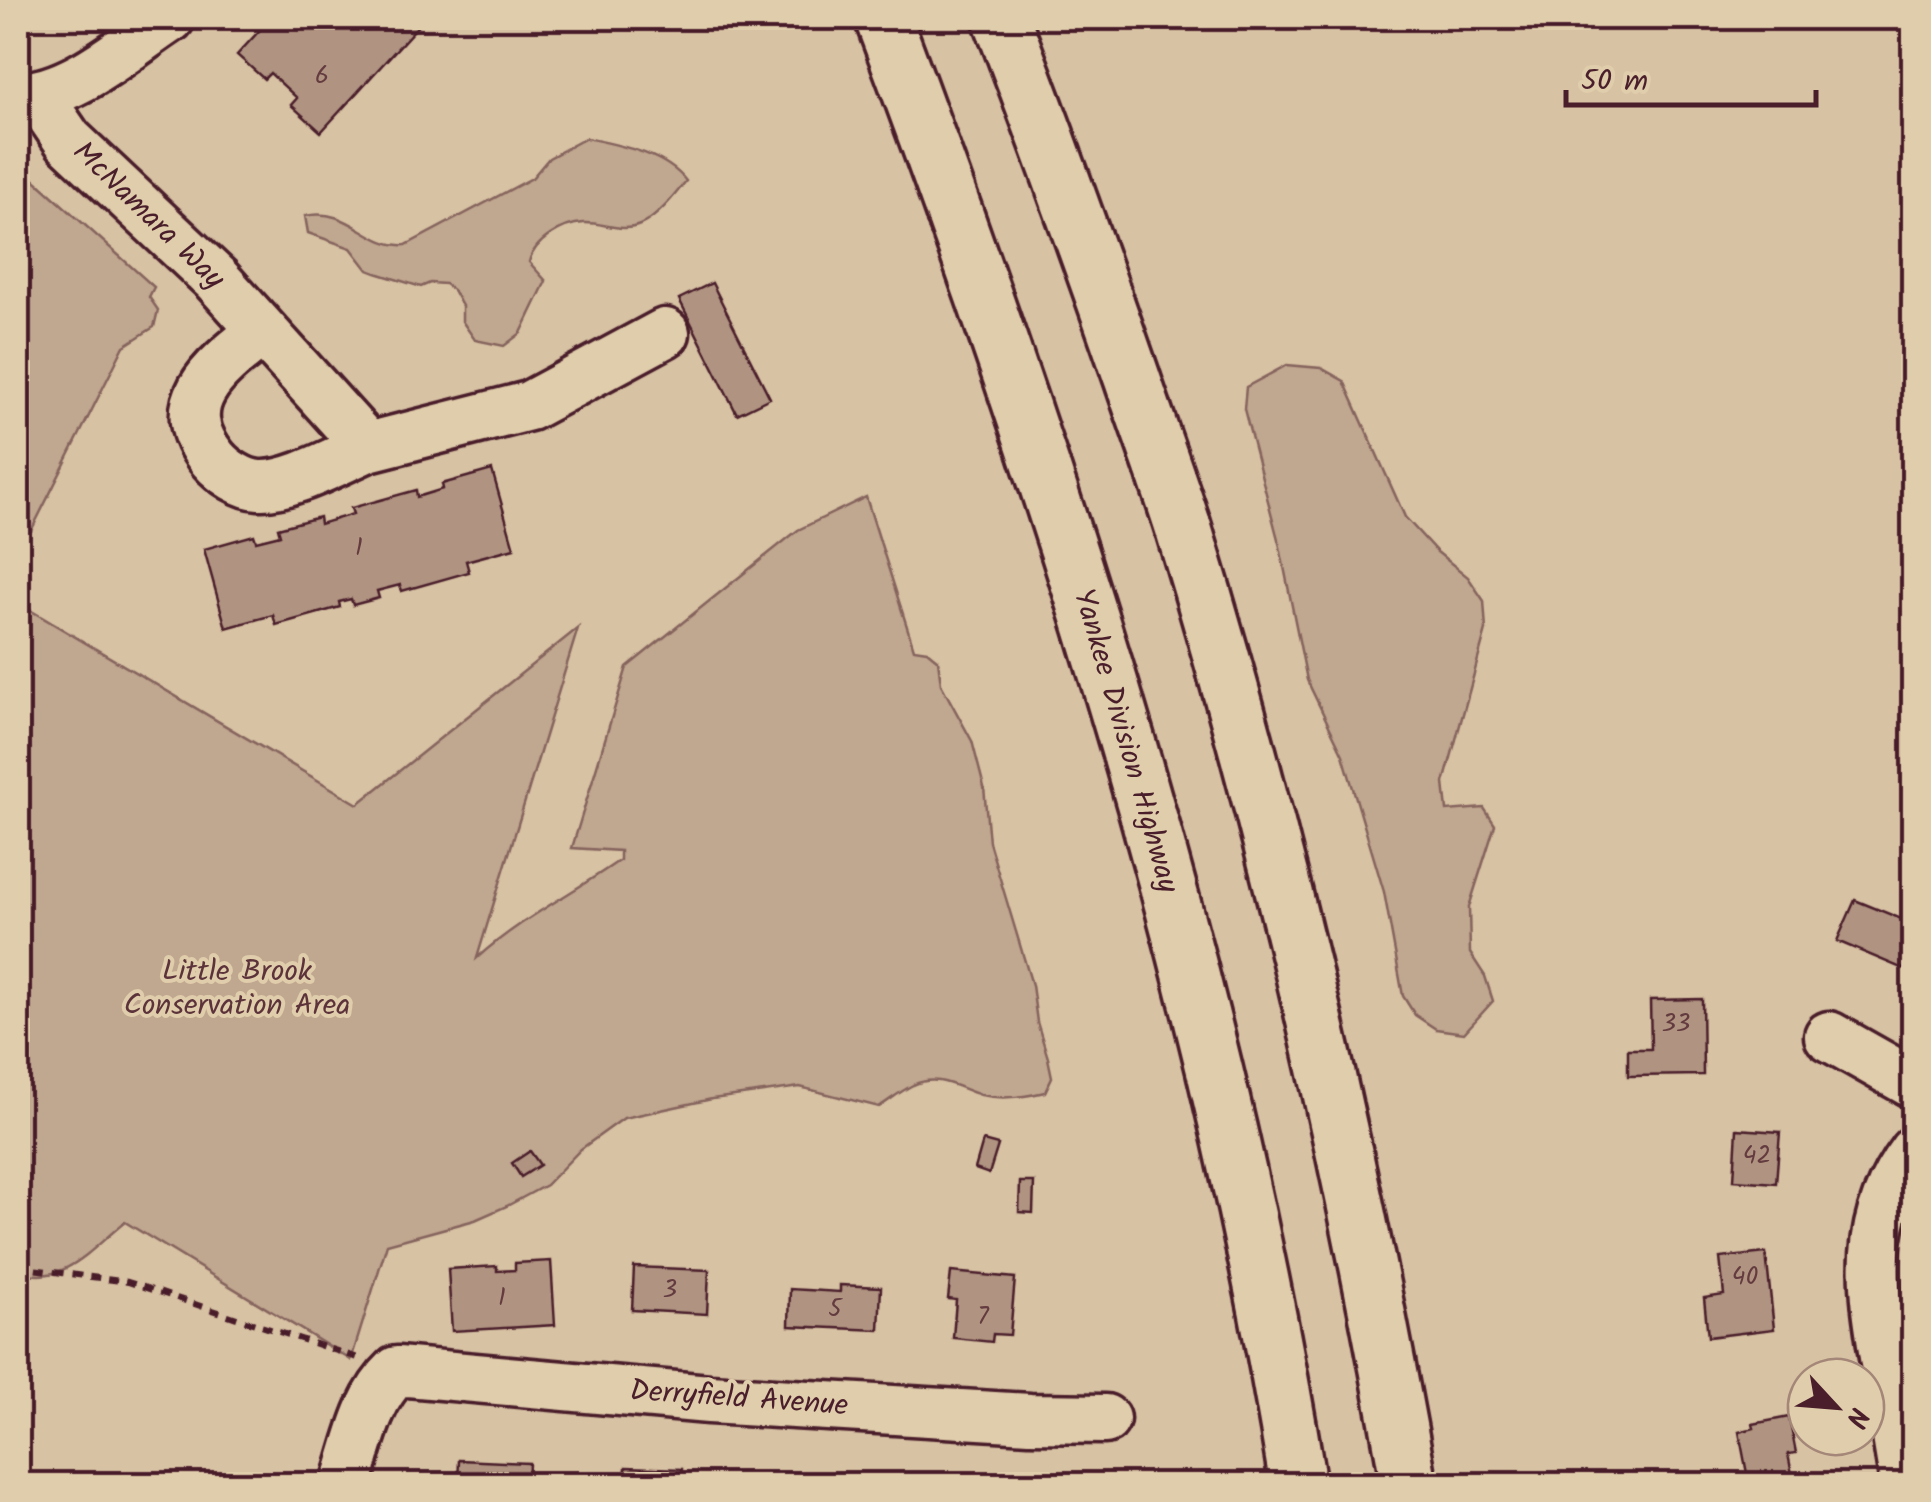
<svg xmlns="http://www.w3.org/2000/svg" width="1931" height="1502" viewBox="0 0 1931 1502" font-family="Kalam,sans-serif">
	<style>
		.green { fill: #c0a78f; stroke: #85635d; stroke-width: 2.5 }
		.building { fill: #b09481; stroke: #4a1f2b; stroke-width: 2.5 }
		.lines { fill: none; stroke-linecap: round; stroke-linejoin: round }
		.minor-casing { stroke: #4a1f2b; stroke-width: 55 }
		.highway-casing { stroke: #4a1f2b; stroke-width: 62 }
		.path { stroke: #4a1f2b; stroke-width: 6; stroke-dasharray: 10 8; stroke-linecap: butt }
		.minor { stroke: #e0cdab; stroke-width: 48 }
		.highway { stroke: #e0cdab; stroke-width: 55 }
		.labels { text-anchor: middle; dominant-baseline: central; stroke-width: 8; stroke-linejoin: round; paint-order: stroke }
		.number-label { font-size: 25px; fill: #643c40 }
		.street-label { font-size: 30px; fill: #4a1f2b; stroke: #e0cdab }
		.park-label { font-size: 30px; fill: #5c333a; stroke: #e0cdab }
	</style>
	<rect width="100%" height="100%" fill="#d7c2a3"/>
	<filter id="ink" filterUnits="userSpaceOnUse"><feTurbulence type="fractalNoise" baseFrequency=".01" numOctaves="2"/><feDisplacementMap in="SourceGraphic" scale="20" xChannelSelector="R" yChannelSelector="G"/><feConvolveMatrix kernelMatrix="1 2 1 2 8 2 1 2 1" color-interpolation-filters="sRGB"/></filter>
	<g filter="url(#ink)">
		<!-- green -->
		<path class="green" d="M586,138C619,145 665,153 686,181C675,195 658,217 640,225C622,233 602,222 584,223C562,224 534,241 529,262L546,281L521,333L504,346L475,340L462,321V306L453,290L445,284L430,283L421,287L376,273L368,270L351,248L308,233L305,216C350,206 368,248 406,245L532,178L549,158Z
			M18,165L154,287L149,297L158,310L154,327L124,346L18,557Z
			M1287,365L1321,368L1344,381L1405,517L1436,551L1468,577L1484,601L1486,630L1444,783L1447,811L1484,808L1495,825L1469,907L1470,953L1485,976L1493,1001L1464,1033L1436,1029L1415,1015L1403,996L1384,892L1343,755L1307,680L1280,547L1244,409L1246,387Z
			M866,497L914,649L927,651L938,660L941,684L972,741L984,787L989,842L1032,985L1037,1022L1048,1058L1052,1077L1045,1092C1024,1097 1003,1100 981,1095C957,1088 939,1073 913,1085C901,1091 890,1100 879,1107L800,1087L712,1099L624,1118L581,1149L546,1185L507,1206L475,1220L387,1244L351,1360L125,1222C92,1248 62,1288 18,1271V603L358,804L578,628L477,958C520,919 573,893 620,860V851L572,848L627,667L798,530Z"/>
		<!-- building -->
		<path class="building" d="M271,18H425L321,132L291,105L297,98L270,73L264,79L237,55Z
			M712,283L770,398L737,414L679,299Z
			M492,470L514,548L466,561L469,572L402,591L400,585L377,591L379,598L353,605L351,599L339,602L340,607L276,625L273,615L226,628L204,549L254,535L256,541L280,535L278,528L319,517L320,524L353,514L351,508L416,490L417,497L443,489L442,484Z
			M1855,900L1914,924V958L1908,971L1837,941Z
			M1702,999L1703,1075L1628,1076V1049H1651L1650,1000Z
			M1737,1129L1780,1132L1776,1183L1734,1180Z
			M983,1141L998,1145L989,1174L975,1169Z
			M530,1151L540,1165L521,1177L512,1163Z
			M1020,1182H1034L1033,1213L1019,1212Z
			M1766,1253L1774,1329L1708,1337L1704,1298L1724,1295L1720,1258Z
			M551,1261L555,1325L452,1331L448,1269L497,1266V1271L515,1270V1263Z
			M634,1267L709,1270L707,1314L632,1310Z
			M951,1272L1015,1278L1010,1335L993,1334L992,1342L953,1338L956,1300L948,1299Z
			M840,1285L881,1287L879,1330L789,1326L790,1289L840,1292Z
			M1789,1417L1796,1453L1788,1454L1794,1484H1749L1739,1432L1754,1428L1753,1424Z
			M459,1460L529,1463L528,1484H458Z
			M626,1467L682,1469L681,1484H625Z"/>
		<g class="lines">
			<!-- minor casing -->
			<g class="minor-casing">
				<path id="minor" d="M38,96L68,140L216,279L368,447L529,406L665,333
					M18,97C74,95 124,48 170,18
					M263,331C220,365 166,401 213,459C224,472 243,484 259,485C290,487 339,459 368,447
					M1829,1036L1914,1084
					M346,1484C359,1445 366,1400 397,1371L709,1399L1030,1418L1105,1419
					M1905,1484C1898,1444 1892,1404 1885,1363C1872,1284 1862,1220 1914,1151"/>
			</g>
			<!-- highway casing -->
			<g class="highway-casing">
				<path id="highway" d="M883,18C1061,493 1217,982 1298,1484
					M1001,18C1047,137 1090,257 1132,378C1149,429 1168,479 1184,530C1279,842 1352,1163 1409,1484"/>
			</g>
			<!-- path -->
			<path class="path" d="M18,1267L128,1282L358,1358"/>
			<!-- minor -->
			<use href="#minor" class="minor"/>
			<!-- highway -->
			<use href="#highway" class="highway"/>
		</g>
	</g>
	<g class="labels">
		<!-- number labels -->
		<g class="number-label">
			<text x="322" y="76">6</text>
			<text x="359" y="548">1</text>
			<text x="1676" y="1024">33</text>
			<text x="1757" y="1156">42</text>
			<text x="1745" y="1277">40</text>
			<text x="670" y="1290">3</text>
			<text x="502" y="1298">1</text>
			<text x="835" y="1309">5</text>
			<text x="983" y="1317">7</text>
		</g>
		<!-- street labels -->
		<g class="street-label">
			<text transform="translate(148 216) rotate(44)">McNamara Way</text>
			<text transform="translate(1125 741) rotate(74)">Yankee Division Highway</text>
			<text transform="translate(739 1399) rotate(4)">Derryfield Avenue</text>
		</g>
		<!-- park labels -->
		<g class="park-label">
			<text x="237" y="972">Little Brook<tspan x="237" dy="34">Conservation Area</tspan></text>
		</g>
	</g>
	<!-- margin -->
	<rect width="1931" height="1502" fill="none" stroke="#e0cdab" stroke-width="60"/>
	<rect x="30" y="30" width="1871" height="1442" fill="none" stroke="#4a1f2b" stroke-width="4" filter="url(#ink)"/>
	<!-- north arrow -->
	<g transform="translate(1836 1407) rotate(116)"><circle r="48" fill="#e0cdab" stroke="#a48778" stroke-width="2.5"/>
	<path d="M0-8L18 38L0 25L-18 38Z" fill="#4a1f2b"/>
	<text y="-15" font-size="28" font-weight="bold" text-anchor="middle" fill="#4a1f2b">N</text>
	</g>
	<!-- scale -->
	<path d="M1566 90v15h250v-15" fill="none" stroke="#4a1f2b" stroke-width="5"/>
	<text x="1581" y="90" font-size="30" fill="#4a1f2b" stroke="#e0cdab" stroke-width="8" paint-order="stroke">50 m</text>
</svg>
